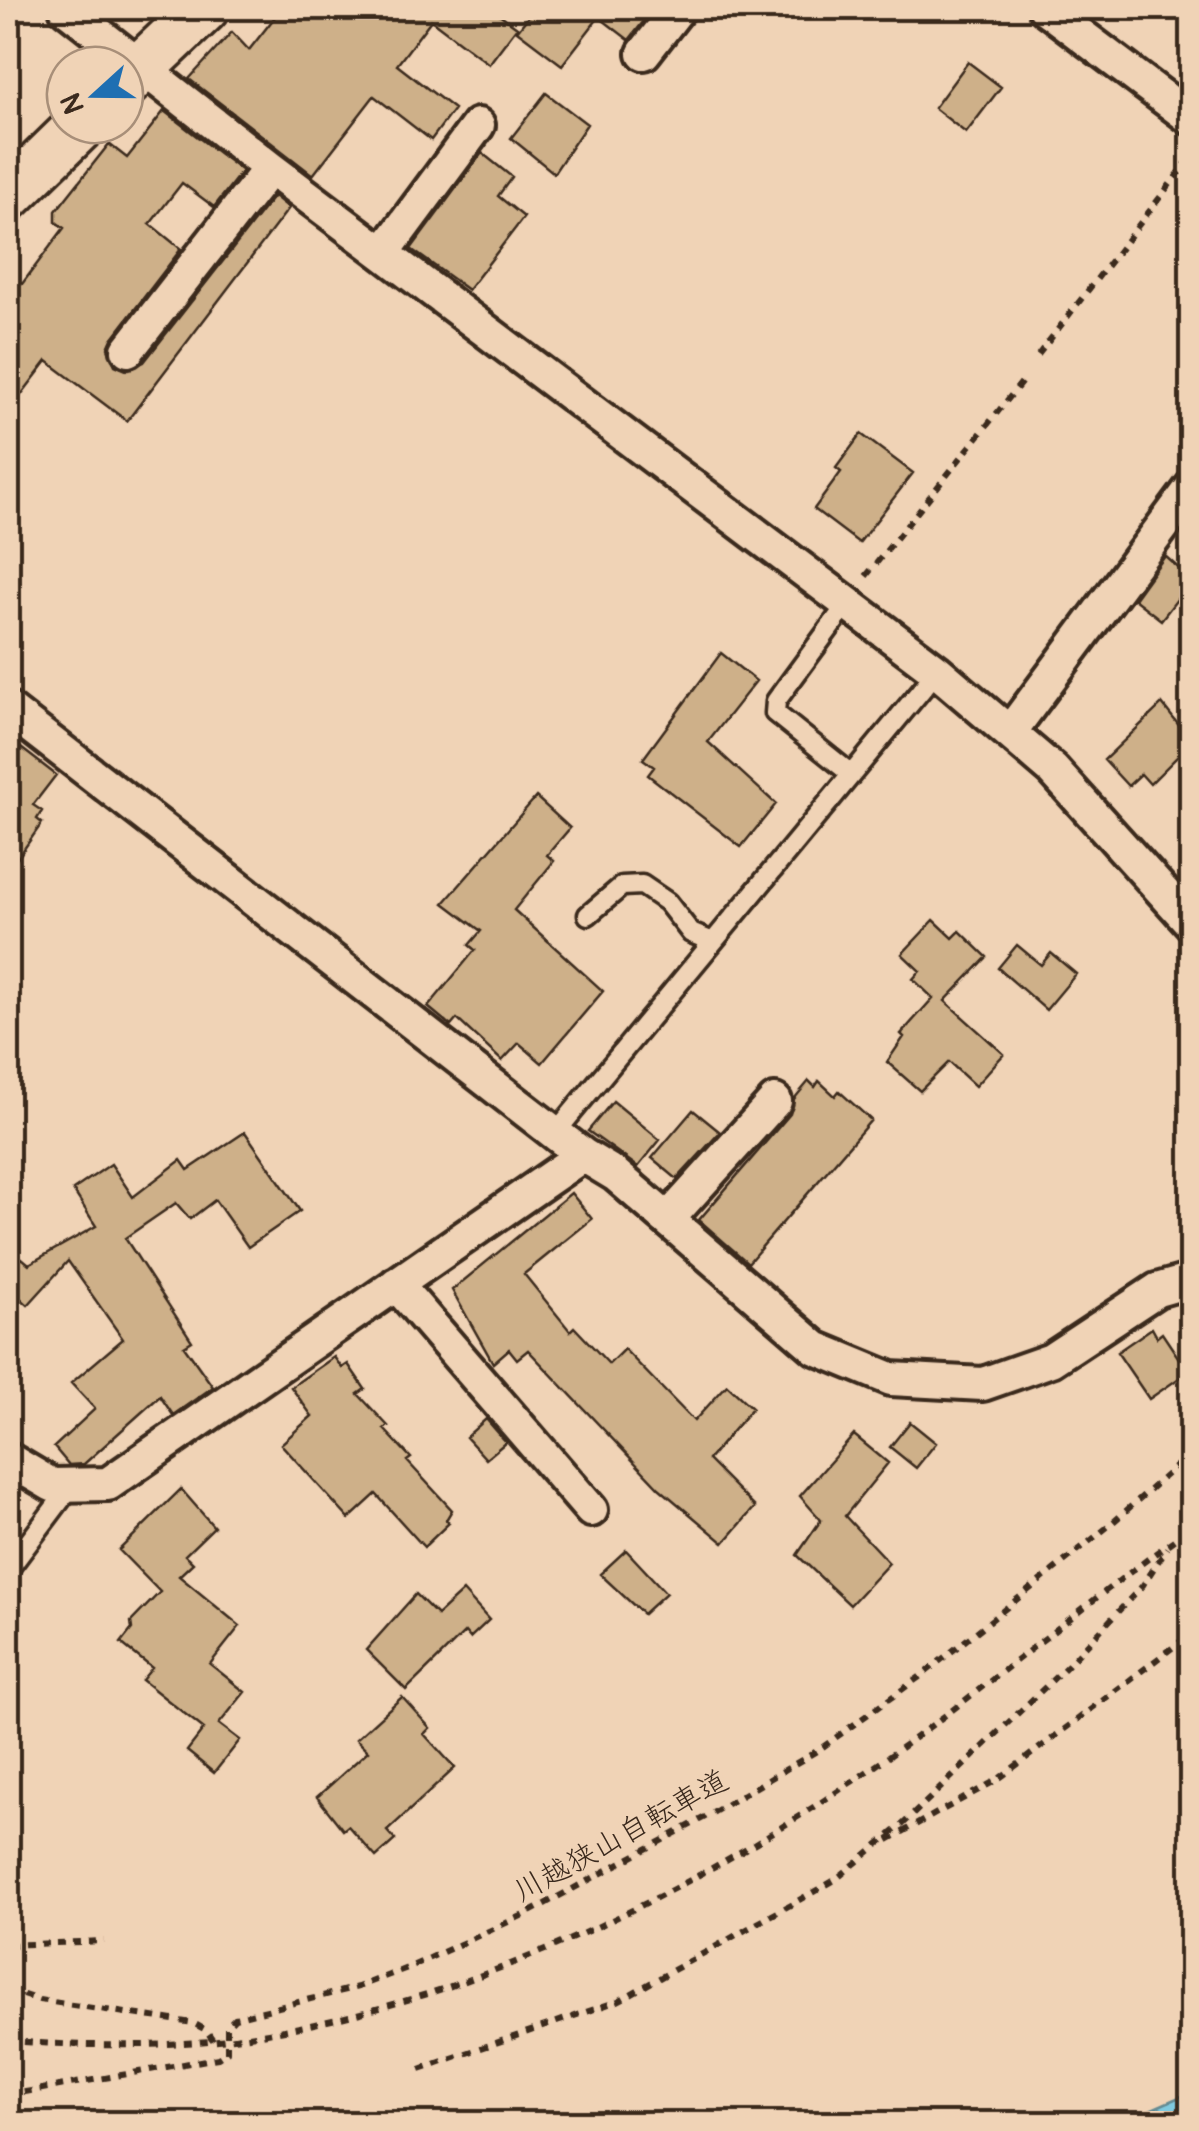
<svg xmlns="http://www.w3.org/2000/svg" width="1199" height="2131" viewBox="0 0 1199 2131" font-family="Pangolin,'Klee One',sans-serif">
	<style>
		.water { fill: #7fcadf; stroke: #648a92; stroke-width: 2.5 }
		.building { fill: #ceb089; stroke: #3b2a1e; stroke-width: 2.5 }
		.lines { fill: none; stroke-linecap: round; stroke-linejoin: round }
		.lane-casing { stroke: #3b2a1e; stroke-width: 25 }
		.street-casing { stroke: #3b2a1e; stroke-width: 40 }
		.secondary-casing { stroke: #3b2a1e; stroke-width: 55 }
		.path { stroke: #3b2a1e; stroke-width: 6; stroke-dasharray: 8 8; stroke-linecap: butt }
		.lane { stroke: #f0d3b6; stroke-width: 18 }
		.street { stroke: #f0d3b6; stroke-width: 32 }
		.secondary { stroke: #f0d3b6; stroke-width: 48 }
		.labels { text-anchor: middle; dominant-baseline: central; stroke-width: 8; stroke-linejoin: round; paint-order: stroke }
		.street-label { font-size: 30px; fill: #3b2a1e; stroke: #f0d3b6 }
	</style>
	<rect width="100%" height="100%" fill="#f0d3b6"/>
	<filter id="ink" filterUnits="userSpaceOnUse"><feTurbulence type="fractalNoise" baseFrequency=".01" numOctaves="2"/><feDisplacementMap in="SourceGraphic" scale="20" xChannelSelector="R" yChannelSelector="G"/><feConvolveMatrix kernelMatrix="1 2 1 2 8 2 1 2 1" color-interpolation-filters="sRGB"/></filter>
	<g filter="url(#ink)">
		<!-- water -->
		<path class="water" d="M1191,2092V2123H1120Z"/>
		<!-- building -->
		<path class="building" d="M282,8H491L517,27L489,64L431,20L397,65L454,109L431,140L374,96L313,175L189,79L232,32L249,50Z
			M535,8H654L629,40L599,17L562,65L517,31Z
			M968,62L1001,87L966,133L934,108Z
			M546,93L587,124L554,173L511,138Z
			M164,111L242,171L214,207L182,183L150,224L181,249L112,339L108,348L115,365L126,370L144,362L274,196L289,208L127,421L47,361L8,412V273L22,284L64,228L56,222V211L109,144L127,158Z
			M482,153L512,177L498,196L524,217L468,290L411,249Z
			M861,434L913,473L859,543L814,509L841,472L836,468Z
			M1165,556L1192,580L1161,620L1134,599Z
			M721,653L756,681L708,742L776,804L741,847L648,775L654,767L643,759Z
			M1162,704L1192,742L1150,784L1141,774L1128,786L1104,760Z
			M8,738L56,775L33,805L42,811L37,819L42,823L8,872Z
			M536,797L570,828L547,855L554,861L514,910L603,991L542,1063L519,1043L502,1061L457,1019L451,1026L428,1007L475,950L469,945L481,931L444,903Z
			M934,920L953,938L960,931L987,957L945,1001L1004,1054L975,1086L949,1062L920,1091L887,1062L904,1037L901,1034L933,998L913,979L920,971L902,954Z
			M1017,945L1041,965L1051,953L1076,974L1046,1010L998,968Z
			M809,1081L815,1087L819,1081L835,1096L839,1091L871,1120L748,1263L699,1220L790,1114L794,1099Z
			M613,1101L660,1140L638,1167L588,1131Z
			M693,1110L720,1132L677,1179L652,1158Z
			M245,1132L300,1211L248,1247L215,1200L190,1219L176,1203L125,1238L192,1341L184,1346L213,1387L173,1415L160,1396L84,1464L69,1465L54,1447L95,1409L71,1383L123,1339L68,1261L28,1305L8,1287V1275L22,1258L29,1264L96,1226L73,1190L111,1164L133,1197L181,1160L188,1170Z
			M571,1193L592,1219L524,1274L570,1331L574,1327L609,1364L624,1349L694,1421L727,1385L752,1408L708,1460L755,1507L724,1543L659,1488L528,1350L517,1359L509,1349L493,1363L452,1290Z
			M1152,1328L1157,1337L1162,1333L1188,1372L1149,1399L1117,1352Z
			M334,1357L342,1368L348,1364L365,1389L358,1394L388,1426L384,1429L411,1458L407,1461L452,1510L446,1520L449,1523L424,1547L376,1494L349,1519L281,1444L312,1416L291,1387Z
			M486,1419L506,1442L486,1459L466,1437Z
			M910,1422L936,1443L916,1468L890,1447Z
			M854,1435L888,1463L845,1516L889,1563L850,1605L797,1555L821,1520L800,1496Z
			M181,1489L214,1527L185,1555L193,1563L179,1576L240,1626L210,1664L245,1692L219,1724L240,1740L214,1773L187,1751L204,1729L142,1680L152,1668L121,1643L132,1629L131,1622L160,1592L119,1550Z
			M626,1550L666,1593L643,1614L600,1574Z
			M463,1591L489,1620L470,1638L465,1632L406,1690L366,1650L416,1594L437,1615Z
			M402,1697L430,1728L424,1734L455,1768L387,1831L395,1840L376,1857L348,1826L343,1830L317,1797L368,1751L356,1739Z"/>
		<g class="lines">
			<!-- lane casing -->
			<g class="lane-casing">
				<path id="lane" d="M848,603L776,701L775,713L851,774
					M588,915L622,886L642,885L667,902L691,933L713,942
					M556,1132L937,671
					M8,1570L71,1486"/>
			</g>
			<!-- street casing -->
			<g class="street-casing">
				<path id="street" d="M66,8L270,168L937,671L1053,770L1192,924
					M1045,8L1192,119
					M644,53L679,8
					M384,252L478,125
					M128,350L270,168
					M8,709L583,1155L616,1175L816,1348L891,1379L983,1384L1051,1360L1157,1290L1192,1280
					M1010,732L1192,487
					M668,1219L775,1101
					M396,1284L591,1510
					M8,1459L52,1485L108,1484L583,1155"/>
			</g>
			<!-- secondary casing -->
			<g class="secondary-casing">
				<path id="secondary" d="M125,83L204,8
					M8,196L81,125"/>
			</g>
			<!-- path -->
			<path class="path" d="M1038,355L1192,156
				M866,576L1025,378
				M1181,1531L1192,1515
				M888,1840L997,1780L1192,1633
				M8,1945L104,1941
				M8,1990L39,2000L193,2023L206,2030L213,2040
				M8,2041C80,2046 154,2048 227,2039C455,2010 677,1901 865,1773C978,1696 1080,1606 1192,1527
				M420,2069L618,2001L835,1880L902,1825L1067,1666L1143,1585L1167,1548
				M8,2095L218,2058L227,2052V2026L235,2018L358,1987L410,1967L528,1913L709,1815L820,1749L921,1676L1110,1525L1192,1452"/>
			<!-- lane -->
			<use href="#lane" class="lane"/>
			<!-- street -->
			<use href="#street" class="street"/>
			<!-- secondary -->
			<use href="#secondary" class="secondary"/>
		</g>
	</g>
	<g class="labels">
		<!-- street labels -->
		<g class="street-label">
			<text transform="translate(621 1836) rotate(-29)">川越狭山自転車道</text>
		</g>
	</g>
	<!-- margin -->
	<rect width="1199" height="2131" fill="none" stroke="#f0d3b6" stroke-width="40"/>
	<rect x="20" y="20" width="1159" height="2091" fill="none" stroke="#3b2a1e" stroke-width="4" filter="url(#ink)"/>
	<!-- north arrow -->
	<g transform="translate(95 95) rotate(249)"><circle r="48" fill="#f0d3b6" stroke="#a88f79" stroke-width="2.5"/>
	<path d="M0-8L18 38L0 25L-18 38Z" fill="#1f6fb2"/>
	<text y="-15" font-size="28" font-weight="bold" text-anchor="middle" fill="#3b2a1e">N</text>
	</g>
</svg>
